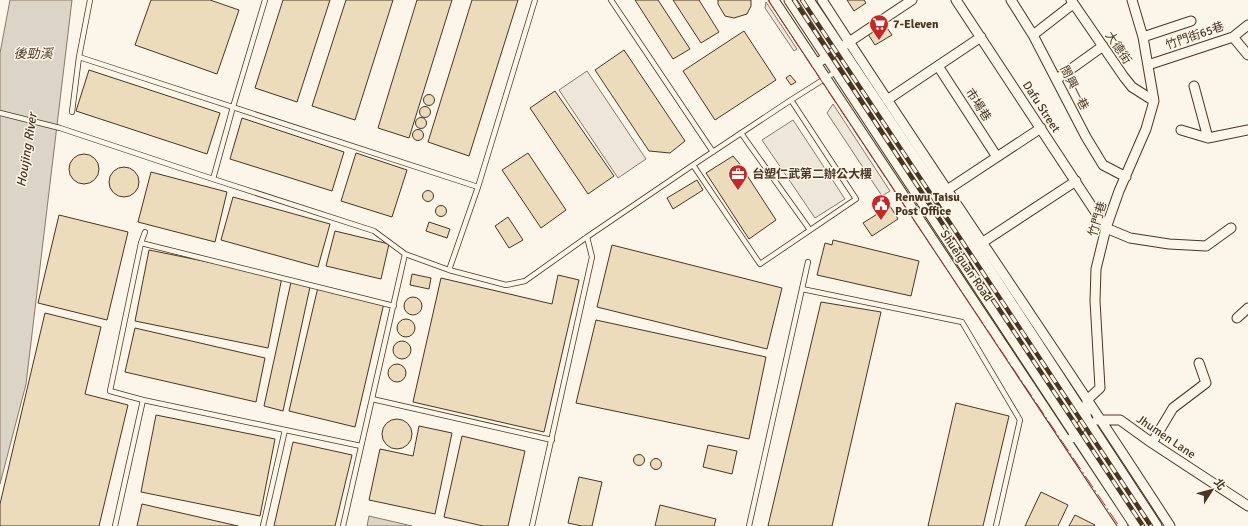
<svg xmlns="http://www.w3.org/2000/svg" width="1248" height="526" viewBox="0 0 1248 526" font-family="Signika,'Noto Sans TC',sans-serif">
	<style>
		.green { fill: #ede6d9; stroke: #887966 }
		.water { fill: #dcd4c6; stroke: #887966 }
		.building { fill: #ecdcbc; stroke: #4a3520 }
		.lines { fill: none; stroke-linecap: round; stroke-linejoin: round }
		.service-casing { stroke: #4a3520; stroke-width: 6 }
		.minor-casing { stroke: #4a3520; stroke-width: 11 }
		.tertiary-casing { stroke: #4a3520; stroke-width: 13 }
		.service { stroke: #fbf6e9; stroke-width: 4.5 }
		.minor { stroke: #fbf6e9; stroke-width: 9 }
		.tertiary { stroke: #fbf6e9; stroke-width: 11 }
		.rail-casing { stroke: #4a3520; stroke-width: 4.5 }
		.rail { stroke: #fbf6e9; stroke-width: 3; stroke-dasharray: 9; stroke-linecap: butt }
		.power { stroke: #c62828; stroke-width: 1; stroke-dasharray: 14 3 2 3; stroke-linecap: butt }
		.labels { text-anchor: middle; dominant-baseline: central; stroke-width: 3; stroke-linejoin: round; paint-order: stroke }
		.poi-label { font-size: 12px; font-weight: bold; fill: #4a3520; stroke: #fbf6e9; text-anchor: start }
		.street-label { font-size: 12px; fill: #4a3520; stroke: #fbf6e9 }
		.water-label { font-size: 13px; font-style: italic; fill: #4a3520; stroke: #fbf6e9 }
	</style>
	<rect width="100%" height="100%" fill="#fbf6e9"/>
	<!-- green -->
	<path class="green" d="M766,2L797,49L794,51L765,8Z
		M587,71L646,159L618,178L559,90Z
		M833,104L890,191L882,196L827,113Z
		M793,120L845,199L815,218L762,140Z"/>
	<!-- water -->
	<path class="water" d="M10,0H72L26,384L0,484V53Z
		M369,516L412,526H367Z"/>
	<!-- building -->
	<path class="building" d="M151,0H210L239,10L217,74L135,45Z
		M283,0H330L297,102L255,88Z
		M346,0H393L355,120L312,106Z
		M417,0H452L409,138L378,128Z
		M472,0H518L469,156L428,142Z
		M635,0H658L690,49L673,59Z
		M673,0H699L719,32L701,43Z
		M718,0H751V6L747,14L734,18L725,16L718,4Z
		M847,0H864L866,3L854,11Z
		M882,21L892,35L875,45L866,31Z
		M744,31L776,80L715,120L683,71Z
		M624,50L685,141L670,153L649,151L595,70Z
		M89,70L220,113L207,154L76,111Z
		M790,75L796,82L791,85L786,78Z
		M555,91L614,176L588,194L530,108Z
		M423.5 100a5.5 5.5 0 1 1 11 0a5.5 5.5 0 1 1-11 0Z
		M419.5 112a5.5 5.5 0 1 1 11 0a5.5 5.5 0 1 1-11 0Z
		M415.5 123a5.5 5.5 0 1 1 11 0a5.5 5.5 0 1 1-11 0Z
		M242,118L344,152L332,191L230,159Z
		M412.5 135a5.5 5.5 0 1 1 11 0a5.5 5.5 0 1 1-11 0Z
		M356,153L407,170L392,217L341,201Z
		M528,153L566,210L541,228L502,170Z
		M69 169a15 15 0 1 1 30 0a15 15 0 1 1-30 0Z
		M733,156L739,163L776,220L749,239L706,173Z
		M109 182a15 15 0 1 1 30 0a15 15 0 1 1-30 0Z
		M151,172L227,192L215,242L138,222Z
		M697,180L703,190L673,209L667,198Z
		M422.5 196a5.5 5.5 0 1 1 11 0a5.5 5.5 0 1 1-11 0Z
		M233,197L330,224L318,267L221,240Z
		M435.5 211a5.5 5.5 0 1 1 11 0a5.5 5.5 0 1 1-11 0Z
		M890,206L898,219L872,236L863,223Z
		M59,215L128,232L107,320L38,303Z
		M508,217L523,240L509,248L495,226Z
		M429,222L450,229L447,238L426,231Z
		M335,231L389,244L381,279L326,266Z
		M833,240L919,261L911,296L817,275L825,243L832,245Z
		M612,245L782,288L767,349L597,307Z
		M149,250L282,277L268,348L135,321Z
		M412,274L431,278L429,289L410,285Z
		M558,275L579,280L544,432L413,402L441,278L552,304Z
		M291,282L310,287L283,411L264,406Z
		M318,287L384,303L355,427L289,411Z
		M404 306a9 9 0 1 1 18 0a9 9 0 1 1-18 0Z
		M821,302L881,312L832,526H768Z
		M45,313L101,327L85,394L128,405L99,526H0V504Z
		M397 328a9 9 0 1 1 18 0a9 9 0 1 1-18 0Z
		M596,320L766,357L749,439L576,403Z
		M135,328L265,358L256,402L125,372Z
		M393 350a9 9 0 1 1 18 0a9 9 0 1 1-18 0Z
		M388 373a9 9 0 1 1 18 0a9 9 0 1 1-18 0Z
		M956,403L1009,416L983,526H928Z
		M156,415L275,439L260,516L141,492Z
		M382 434a15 15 0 1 1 30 0a15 15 0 1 1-30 0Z
		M419,426L452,433L435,514L369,500L380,449L413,456Z
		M462,436L525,451L508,526H483L444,517Z
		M293,442L352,455L335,526H274Z
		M708,445L737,451L732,474L703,467Z
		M633.5 460a5.5 5.5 0 1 1 11 0a5.5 5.5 0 1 1-11 0Z
		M650.5 464a5.5 5.5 0 1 1 11 0a5.5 5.5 0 1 1-11 0Z
		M579,477L602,482L592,526H582L568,523Z
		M1041,492L1068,505L1058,526H1025Z
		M142,504L238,526H137Z
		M660,505L716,519L714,526H655Z
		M1075,515L1095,525L1094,526H1069Z"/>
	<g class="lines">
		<!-- service casing -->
		<g class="service-casing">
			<path id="service" d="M611,0L713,152
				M79,57L478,187
				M72,112L79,57L90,0
				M0,113L60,128L213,179L374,231L405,254L449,270L506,285L525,281L587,237L693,165L791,100L837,71
				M741,133L810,230
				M693,165L760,264L856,199L791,100
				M213,179L233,107L265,0
				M145,232L141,243L110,391L143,400L361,446
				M141,243L394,306
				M449,270L478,187L535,0
				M802,289L962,322L1020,420L996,526
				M372,399L552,440
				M115,526L143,400
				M263,526L285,430
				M343,526L405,254
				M532,526L592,257L587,237
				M749,526L808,262"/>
		</g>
		<!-- minor casing -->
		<g class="minor-casing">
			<path id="minor" d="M774,0L1123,526
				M822,0C936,177 1056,349 1170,526
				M956,0L1106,228L1130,238L1169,244L1206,246L1231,228
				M1011,0L1033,35L1086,137L1103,165L1126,177
				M1071,0L1124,77L1132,87L1154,101
				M1033,35L1073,4
				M1143,37L1191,21
				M1233,37L1248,55
				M816,64L912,0
				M1148,65L1233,37L1248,25
				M938,66L997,157
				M1057,79L1103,46
				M1194,86L1208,138
				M887,100L981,37
				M1181,130L1208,138L1248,130
				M947,190L1041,128
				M977,246L1076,181
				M1237,318L1248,308
				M1097,420H1120L1152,443L1248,506
				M1072,438L1076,435L1086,418L1087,400L1100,388L1095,301L1096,269L1106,228L1119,191L1146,129L1154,101L1143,37L1132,0
				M1152,443L1173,408L1206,383L1199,363"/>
		</g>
		<!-- tertiary casing -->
		<g class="tertiary-casing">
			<path id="tertiary" d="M790,0L1136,526
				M808,0L974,247L1156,526"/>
		</g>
		<!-- service -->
		<use href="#service" class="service"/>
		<!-- minor -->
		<use href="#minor" class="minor"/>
		<!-- tertiary -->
		<use href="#tertiary" class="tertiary"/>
		<!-- rail casing -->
		<g class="rail-casing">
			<path id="rail" d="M794,0L1143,526
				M802,0L1151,526"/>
		</g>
		<!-- rail -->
		<use href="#rail" class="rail"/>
		<!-- power -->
		<path class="power" d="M768,0C884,176 1001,351 1119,526"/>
	</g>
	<!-- icons -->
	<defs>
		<g id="supermarket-pin" transform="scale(1)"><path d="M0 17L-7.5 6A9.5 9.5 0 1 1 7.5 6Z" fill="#c62828" stroke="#fbf6e9"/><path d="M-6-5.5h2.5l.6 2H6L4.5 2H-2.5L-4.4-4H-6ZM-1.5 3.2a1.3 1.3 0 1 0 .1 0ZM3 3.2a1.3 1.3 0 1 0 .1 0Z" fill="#fff"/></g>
		<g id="office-pin" transform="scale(1)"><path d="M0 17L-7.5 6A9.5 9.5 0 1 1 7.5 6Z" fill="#c62828" stroke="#fbf6e9"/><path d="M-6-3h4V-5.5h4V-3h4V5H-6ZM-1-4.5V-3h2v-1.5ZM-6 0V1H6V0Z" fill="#fff"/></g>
		<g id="civic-pin" transform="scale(1)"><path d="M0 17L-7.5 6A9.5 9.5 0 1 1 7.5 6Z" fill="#c62828" stroke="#fbf6e9"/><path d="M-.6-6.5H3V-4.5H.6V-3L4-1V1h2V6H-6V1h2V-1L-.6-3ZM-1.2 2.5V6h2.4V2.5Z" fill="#fff"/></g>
	</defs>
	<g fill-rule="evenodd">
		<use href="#supermarket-pin" x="879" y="24"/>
		<use href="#office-pin" x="738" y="174"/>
		<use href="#civic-pin" x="881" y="204"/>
	</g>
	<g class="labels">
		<!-- poi labels -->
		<g class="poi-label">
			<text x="893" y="24">7-Eleven</text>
			<text x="752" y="174">台塑仁武第二辦公大樓</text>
			<text x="895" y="197">Renwu Taisu<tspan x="895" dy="14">Post Office</tspan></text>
		</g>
		<!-- street labels -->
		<g class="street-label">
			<text transform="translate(1195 36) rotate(-19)">竹門街65巷</text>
			<text transform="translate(1118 48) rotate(56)">大德街</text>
			<text transform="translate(1074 88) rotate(63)">閤興一巷</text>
			<text transform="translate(978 105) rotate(57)">市場巷</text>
			<text transform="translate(1041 107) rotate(57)">Dafu Street</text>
			<text transform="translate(1098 219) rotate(-73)">竹門巷</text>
			<text transform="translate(966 266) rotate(56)">Shueiguan Road</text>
			<text transform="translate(1166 437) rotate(34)">Jhumen Lane</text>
		</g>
		<!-- water labels -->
		<g class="water-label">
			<text x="33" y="54">後勁溪</text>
			<text transform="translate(27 150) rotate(-81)">Houjing River</text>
		</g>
	</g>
	<!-- north arrow -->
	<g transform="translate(1212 490) rotate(54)" stroke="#fbf6e9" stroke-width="3" paint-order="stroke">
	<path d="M0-3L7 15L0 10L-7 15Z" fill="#4a3520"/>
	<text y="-6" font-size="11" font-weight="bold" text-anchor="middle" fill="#4a3520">北</text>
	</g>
</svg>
